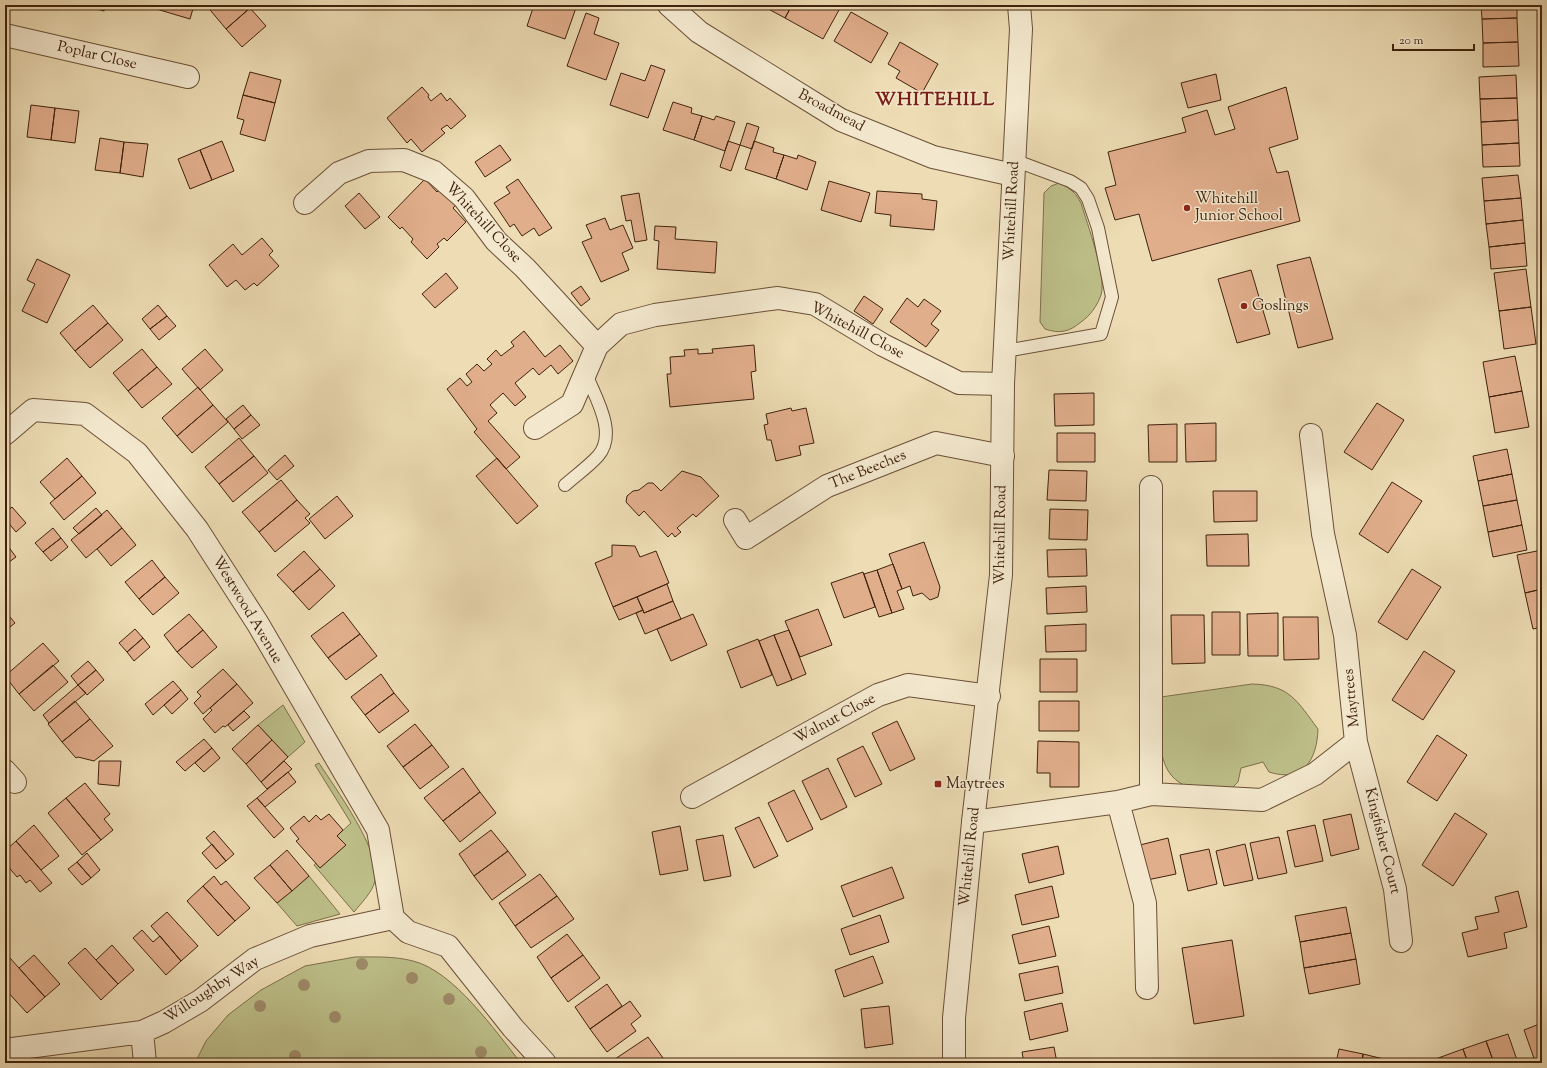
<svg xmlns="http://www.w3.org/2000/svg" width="1547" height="1068" viewBox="0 0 1547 1068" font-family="'Sorts Mill Goudy',serif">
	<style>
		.green { fill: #bdbf89; stroke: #7e704b }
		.building { fill: #e1ae8c; stroke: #40220d }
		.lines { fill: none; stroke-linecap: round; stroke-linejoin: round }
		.service-casing { stroke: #6b5037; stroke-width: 14 }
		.minor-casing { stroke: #6b5037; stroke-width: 24 }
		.tertiary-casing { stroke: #6b5037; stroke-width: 24 }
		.service { stroke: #f3e8ce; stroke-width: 12 }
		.minor { stroke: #f3e8ce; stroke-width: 22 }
		.tertiary { stroke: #f3e8ce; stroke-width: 22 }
		.tree { fill: #9f8b69 }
		.poi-dot { fill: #8f2418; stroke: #f3e8ce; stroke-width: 1.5 }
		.labels { text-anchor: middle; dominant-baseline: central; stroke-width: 3; stroke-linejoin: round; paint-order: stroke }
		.street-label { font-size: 15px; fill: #40220d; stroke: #f3e8ce }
		.poi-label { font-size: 15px; fill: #40220d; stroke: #f3e8ce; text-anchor: start }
		.district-label { font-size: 19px; font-weight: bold; letter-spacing: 1px; fill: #7a1f14; stroke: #f3e8ce }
	</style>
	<rect width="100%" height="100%" fill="#eddcb4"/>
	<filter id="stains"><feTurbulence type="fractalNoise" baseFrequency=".005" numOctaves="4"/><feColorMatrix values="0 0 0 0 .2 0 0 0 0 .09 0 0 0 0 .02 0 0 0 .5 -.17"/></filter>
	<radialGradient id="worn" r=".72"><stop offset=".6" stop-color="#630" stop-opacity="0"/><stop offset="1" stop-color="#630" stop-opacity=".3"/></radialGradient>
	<!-- green -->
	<path class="green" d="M1059,183C1070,188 1075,192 1081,203C1087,223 1107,278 1101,295C1097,306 1090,316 1081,322C1069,332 1060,334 1045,329L1040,322L1044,193L1051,186Z
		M1252,684C1290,685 1297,701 1318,729C1317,760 1303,783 1269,772L1263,762L1241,768L1238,782L1232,788C1221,787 1196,790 1186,786C1152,772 1161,725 1161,697Z
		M283,705L305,742L288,757L258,725Z
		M319,763C335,788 383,853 375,881C372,893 361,903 354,912L314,865L316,863L320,868L345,845L337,836L351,823L315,765Z
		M309,876L340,914L297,926L277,903Z
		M355,957C374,957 394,956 413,961C454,971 495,1031 521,1063H195L206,1041L228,1015L261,990L305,966Z"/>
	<!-- building -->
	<path class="building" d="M83,5H106L104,11Z
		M153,5H194L190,19L153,8Z
		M206,5H247L250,8L226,29Z
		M534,5H577L565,39L527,26Z
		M761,5H792L785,18Z
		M792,5H831L839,10L823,39L785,18Z
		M1481,5H1517V18L1482,19Z
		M250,8L266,26L242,47L226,29Z
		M851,12L888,33L871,63L834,41Z
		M586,13L599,18L594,34L619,43L606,80L567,66Z
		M1517,18L1518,42L1483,43L1482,19Z
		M900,42L938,64L922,93L896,78L900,71L888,64Z
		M1518,42L1519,66L1483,67V43Z
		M651,65L665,70L648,118L610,105L621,73L645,81Z
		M250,72L281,80L275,103L243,95Z
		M1216,74L1221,100L1188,108L1181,83Z
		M1516,75L1517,98L1480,99L1479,77Z
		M5,84H9L5,117Z
		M422,87L429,95L428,97L431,101L441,93L447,101L450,98L466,116L451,129L447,125L441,129L445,133L422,152L411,139L407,143L387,118Z
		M1286,87L1298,139L1269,148L1277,173L1288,171L1300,221L1152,261L1139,214L1115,220L1105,188L1116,185L1108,152L1186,132L1182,118L1207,110L1215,135L1235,129L1228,107Z
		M243,95L275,103L265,141L240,134L244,120L237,118Z
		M1517,98L1518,120L1481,122L1480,99Z
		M673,102L692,108L691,113L702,116L694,140L663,130Z
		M31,105L55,108L51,140L27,137Z
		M55,108L79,111L75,143L51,140Z
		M702,116L714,120L716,116L735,122L725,151L694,140Z
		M1518,120L1519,143L1482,145L1481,122Z
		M747,123L759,127L752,149L740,145Z
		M100,138L124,142L120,173L95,170Z
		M222,141L234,171L212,180L200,150Z
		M728,141L740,145L731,171L720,167Z
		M754,141L774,148L773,152L784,155L776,179L745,169Z
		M124,142L148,144L143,177L120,173Z
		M1519,143L1520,166L1483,167L1482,145Z
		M500,145L511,160L485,177L475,162Z
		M200,150L212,180L190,189L178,159Z
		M784,155L797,159L798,155L816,162L807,190L776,179Z
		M1518,175L1521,198L1484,201L1482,178Z
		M425,179L437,192L440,189L456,205L453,208L466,222L447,241L444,238L437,244L439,247L427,259L411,242L413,239L402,227L400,229L388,217Z
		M518,179L552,228L539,236L534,228L522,236L514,224L510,227L494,203L510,193L506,187Z
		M829,181L870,193L861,222L821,210Z
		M877,191L922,194V199L937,201L934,230L890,226L891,215L875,213Z
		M359,193L380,217L365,229L345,206Z
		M639,193L647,240L635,242L631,220L626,221L621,196Z
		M1521,198L1523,220L1486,224L1484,201Z
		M605,218L610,230L623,225L633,248L622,253L629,270L601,282L582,242L592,238L586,225Z
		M1523,220L1525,243L1489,247L1486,224Z
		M655,226L676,227L675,239L717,242L715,273L657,269L659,241L654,240Z
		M262,238L273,251L269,255L279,266L257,286L254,283L245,290L236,280L227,287L209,265L233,244L242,255Z
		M1525,243L1527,266L1491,269L1489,247Z
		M1310,257L1333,339L1298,348L1277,265Z
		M37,259L70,275L47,323L22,311L35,284L27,280Z
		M1526,269L1531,307L1499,311L1494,273Z
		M1251,270L1270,334L1237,343L1218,279Z
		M446,273L458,288L435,308L422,294Z
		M581,286L590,299L581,306L571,293Z
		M864,296L883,309L873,324L854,311Z
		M907,298L918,307L924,299L941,311L931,324L939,330L926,347L890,322Z
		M93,305L108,323L75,351L60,333Z
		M158,305L167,316L150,329L142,319Z
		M1531,307L1536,344L1504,349L1499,311Z
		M167,316L176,326L159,340L150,329Z
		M108,323L123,340L90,368L75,351Z
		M524,331L545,357L560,345L573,361L558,374L551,365L539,375L533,368L515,383L526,397L515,406L503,393L490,405L497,413L488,421L520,457L506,469L474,432L477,429L447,389L460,378L467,386L472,382L466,374L477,364L484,371L492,364L487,359L496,350L501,356L514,346L511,342Z
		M754,345L756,371L751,372L754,399L670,407L667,374H671L670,357L685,356L684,350L698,349V354L713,353L712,349Z
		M142,349L157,367L128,391L113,373Z
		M205,349L223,370L200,390L182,369Z
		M1515,356L1522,391L1489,397L1483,362Z
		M157,367L172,384L142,408L128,391Z
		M198,387L213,405L177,436L162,418Z
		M1522,391L1529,427L1495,433L1489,397Z
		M1094,393V425L1055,426L1054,394Z
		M1377,403L1404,420L1372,470L1344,452Z
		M213,405L228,422L192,453L177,436Z
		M243,405L251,415L234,429L226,419Z
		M791,408L792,411L806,408L814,443L799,446L801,455L776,461L771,440H767L764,425L768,424L766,414Z
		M251,415L260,425L242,439L234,429Z
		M1216,423V461L1186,462L1185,424Z
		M1177,424V462H1149L1148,425Z
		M1057,433H1095V462H1057Z
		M239,438L254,456L219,484L205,467Z
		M1507,449L1512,474L1478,481L1473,456Z
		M285,455L294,466L277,480L268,470Z
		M254,456L268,473L233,502L219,484Z
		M67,458L82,476L55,499L40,482Z
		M497,458L538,506L517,524L476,476Z
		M1049,470L1087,471L1086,501L1047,500Z
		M682,471L701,477L719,496L696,517L693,514L677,528L681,532L675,537L672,533L668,537L644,511L639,516L626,502L627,496L633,491L639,490L648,483H653L661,491Z
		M1512,474L1517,500L1483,506L1478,481Z
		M82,476L96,493L64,520L50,503Z
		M281,480L297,500L259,532L242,512Z
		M1392,482L1422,501L1388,553L1359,534Z
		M1213,491H1257V521L1214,522Z
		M337,496L353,516L325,539L309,519Z
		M297,500L310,514L305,518L310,523L275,552L259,532Z
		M1517,500L1522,525L1488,532L1483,506Z
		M12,507L26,523L16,532L5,519V513Z
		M96,508L102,515L79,534L73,528Z
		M1050,509L1088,510L1087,540L1049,539Z
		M107,510L122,528L86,558L71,540Z
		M1522,525L1527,550L1493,557L1488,532Z
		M53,528L61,538L43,552L35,543Z
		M122,528L136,545L111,566L97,549Z
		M1248,534L1249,566H1207L1206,535Z
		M61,538L68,547L51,561L43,552Z
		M5,542L16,557L5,565Z
		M924,542L940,587L938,597L930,600L922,593L913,596L910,586L902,589L889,554Z
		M612,545L635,546L640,557L656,551L669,583L613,607L595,563L612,556Z
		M1086,549L1087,576L1048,577L1047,550Z
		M1542,550V589L1525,593L1517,555Z
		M304,551L320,569L293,592L277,575Z
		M152,560L165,577L139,599L125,582Z
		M893,564L902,589L897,591L904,609L892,613L877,570Z
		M320,569L335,586L309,610L293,592Z
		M1412,569L1441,587L1407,640L1378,622Z
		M877,570L892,613L879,617L864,574Z
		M863,572L875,607L844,618L831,583Z
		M165,577L179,593L153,615L139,599Z
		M667,584L673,601L644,613L637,597Z
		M1086,586L1087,612L1047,614L1046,588Z
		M1542,589V627L1533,629L1525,593Z
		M637,597L643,610L619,620L613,607Z
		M673,601L681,619L645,634L636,613L643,610L644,613Z
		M818,609L832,645L800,657L785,621Z
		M5,611L15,623L5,631Z
		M343,612L360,634L328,658L311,636Z
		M1212,612H1240V655H1212Z
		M1278,613V656H1248L1247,614Z
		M189,614L203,630L177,652L164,635Z
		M693,614L707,645L671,661L657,629Z
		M1171,615H1204L1205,663L1172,664Z
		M1283,617H1318L1319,659L1284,660Z
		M1086,624V651L1046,652L1045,626Z
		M135,629L143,638L127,652L119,643Z
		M203,630L217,647L192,668L177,652Z
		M789,630L806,674L792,680L774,635Z
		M360,634L377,656L346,680L328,658Z
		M774,635L792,680L777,686L759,641Z
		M143,638L150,647L134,661L127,652Z
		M758,639L772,675L741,688L727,651Z
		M43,643L59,661L19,694L5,676Z
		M1424,651L1455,671L1423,720L1392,700Z
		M1040,659H1077V692H1040Z
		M88,661L96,670L78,685L71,676Z
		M53,665L68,682L34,711L19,694Z
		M223,669L237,684L203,714L194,703L201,696L197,692Z
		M96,670L104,680L87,695L78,685Z
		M381,674L394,693L365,715L351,697Z
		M173,681L181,690L153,715L145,704Z
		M237,684L253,703L225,727L223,726L215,733L203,719L212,710L210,708Z
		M78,685L86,693L49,723L43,715Z
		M181,690L188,699L172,714L164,705Z
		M394,693L409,711L379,733L365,715Z
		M75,701L90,719L62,742L48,724Z
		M1039,701H1079V731H1039Z
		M244,711L250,717L233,731L228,725Z
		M90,719L113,746L94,761L78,757L76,758L62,742Z
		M897,721L915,759L890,771L872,733Z
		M415,724L432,745L403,767L387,746Z
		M258,725L272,740L246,764L232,749Z
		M1437,735L1467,755L1437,801L1407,782Z
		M204,739L212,748L185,771L176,762Z
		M272,740L288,757L261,782L246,764Z
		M1038,741L1079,742V787H1050V773H1037Z
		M432,745L449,767L420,789L403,767Z
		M863,746L882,784L855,797L837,759Z
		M212,748L220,758L204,772L195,763Z
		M99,761H121L119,786L98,784Z
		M284,761L292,769L267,789L261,782Z
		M463,768L480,792L443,821L424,798Z
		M828,768L847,807L821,820L802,781Z
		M288,772L296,782L265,807L257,798Z
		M85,783L110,814L104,819L113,830L101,840L66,798Z
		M794,790L813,829L787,842L768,803Z
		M480,792L496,813L460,842L443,821Z
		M66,798L101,840L82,855L48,813Z
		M257,798L284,829L274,838L247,806Z
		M1455,813L1487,834L1453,886L1422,865Z
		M329,814L343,830L337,836L346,845L320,868L296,841L299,839L290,828L304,816L309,822L316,815L321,820Z
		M1351,814L1359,849L1331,856L1323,820Z
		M759,817L778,856L754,868L735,828Z
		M34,825L59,856L41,870L16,841Z
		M1315,825L1323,861L1295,867L1287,831Z
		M680,826L688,870L660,875L652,832Z
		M491,830L508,851L474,876L459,854Z
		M214,831L234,854L226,861L206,838Z
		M723,835L731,876L704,881L696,840Z
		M1279,837L1287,873L1258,879L1250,843Z
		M1168,838L1176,874L1147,880L1140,845Z
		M16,841L52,883L40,892L30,880L26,883L20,875L17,877L5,863L7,860L5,851Z
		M212,844L226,861L216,869L202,853Z
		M1245,844L1253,880L1224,886L1216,851Z
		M1058,846L1064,874L1029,883L1022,854Z
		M1209,849L1217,884L1188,891L1180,855Z
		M287,850L309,876L292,891L270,865Z
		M508,851L526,875L492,900L474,876Z
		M87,853L100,870L91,878L77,862Z
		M77,862L91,878L82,885L68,869Z
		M270,865L292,891L277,903L254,878Z
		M892,867L904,898L853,917L841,886Z
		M540,874L557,896L515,926L499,903Z
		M214,876L221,885L226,881L250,908L235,921L203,886Z
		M203,886L235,921L218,936L187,901Z
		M1052,886L1059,917L1022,925L1015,895Z
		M1518,891L1527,927L1504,933L1507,948L1468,957L1462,933L1478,929L1475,917L1499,912L1495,897Z
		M557,896L574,919L531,948L515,926Z
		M1346,907L1351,933L1300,942L1295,916Z
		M167,912L198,946L181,961L151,926Z
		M880,915L889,942L850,955L841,929Z
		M1049,926L1056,956L1019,964L1012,935Z
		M142,930L153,942L160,936L181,961L166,975L133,938Z
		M1351,933L1356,959L1304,968L1300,942Z
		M567,934L583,955L551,978L537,957Z
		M1232,940L1244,1016L1194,1024L1182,948Z
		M112,945L134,970L118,984L96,960Z
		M85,948L118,984L101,1000L68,963Z
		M34,955L60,984L45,997L19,968Z
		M583,955L600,978L568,1002L551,978Z
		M873,956L883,983L844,997L835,970Z
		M10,958L45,997L27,1013L5,989V962Z
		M1356,959L1360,984L1309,994L1304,968Z
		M1058,966L1063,993L1025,1001L1019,974Z
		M607,984L622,1006L590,1029L575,1007Z
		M630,1001L641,1016L631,1024L636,1031L607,1052L590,1029Z
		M1062,1003L1068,1031L1030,1040L1024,1012Z
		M889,1006L893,1044L865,1048L861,1009Z
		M1542,1023V1059L1535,1061L1524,1030Z
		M1508,1034L1518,1063H1494L1486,1041Z
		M648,1037L663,1058L655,1063H618L615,1059Z
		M1486,1041L1494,1063H1468L1463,1049Z
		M1054,1047L1057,1063H1024L1022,1052Z
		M1339,1049L1363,1054L1362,1063H1336Z
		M1463,1049L1468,1063H1443L1441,1057Z
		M1363,1054L1388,1060L1387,1063H1362Z
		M1441,1057L1443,1063H1425Z"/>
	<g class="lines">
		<!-- service casing -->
		<g class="service-casing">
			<path id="service" d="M1005,351L1101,334L1112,297L1098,228L1088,199L1081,188L1070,181L1014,160
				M565,485C575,476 588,467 598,456C618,433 595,397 586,374"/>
		</g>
		<!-- minor casing -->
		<g class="minor-casing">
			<path id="minor" d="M669,5L699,32L841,120L933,157L1013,175
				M5,35L188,77
				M305,203L339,173L369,161L404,160L434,172L464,198L496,241L525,268L597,346
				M535,428L572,404L597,346L621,324L655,315L778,298L815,304L883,345L959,383L1003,384
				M5,434L33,410L85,414L137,453L197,529L258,624L378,830L393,918
				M735,520L746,538L827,486L936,443L1003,456
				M1356,742L1395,889L1401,941
				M5,771L15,782
				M1151,794V487
				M692,797L878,695L908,685L989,696
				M1118,802L1145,903L1147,988
				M973,822L1118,802L1151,794L1262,800L1315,774L1356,742L1345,635L1323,534L1311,435
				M142,1032L145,1063
				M5,1050L142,1032L164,1022L200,1001L255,959L310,936L393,918L408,932L448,946L513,1028L545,1063"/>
		</g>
		<!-- tertiary casing -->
		<g class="tertiary-casing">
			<path id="tertiary" d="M954,1063V1018L973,822L1001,575L1003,384L1021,29L1019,5"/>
		</g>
		<!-- service -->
		<use href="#service" class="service"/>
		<!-- minor -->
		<use href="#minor" class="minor"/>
		<!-- tertiary -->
		<use href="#tertiary" class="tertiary"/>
	</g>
	<!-- trees -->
	<g class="tree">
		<circle cx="362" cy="964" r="6"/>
		<circle cx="412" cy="978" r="6"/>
		<circle cx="304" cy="985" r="6"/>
		<circle cx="449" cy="999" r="6"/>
		<circle cx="260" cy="1006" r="6"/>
		<circle cx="335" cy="1017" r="6"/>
		<circle cx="481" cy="1052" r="6"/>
		<circle cx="295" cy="1056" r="6"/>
	</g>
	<!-- markers -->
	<g class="poi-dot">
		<circle cx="1187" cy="208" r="4"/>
		<circle cx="1244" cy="306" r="4"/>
		<rect x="934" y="780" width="8" height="8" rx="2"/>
	</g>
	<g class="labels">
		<!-- street labels -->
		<g class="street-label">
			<text transform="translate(97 56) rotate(13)">Poplar Close</text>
			<text transform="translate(831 111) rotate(28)">Broadmead</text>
			<text transform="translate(1012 211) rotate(-87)">Whitehill Road</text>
			<text transform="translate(483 223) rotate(47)">Whitehill Close</text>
			<text transform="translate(857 331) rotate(28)">Whitehill Close</text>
			<text transform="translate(868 470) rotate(-22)">The Beeches</text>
			<text transform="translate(1001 535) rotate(-89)">Whitehill Road</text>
			<text transform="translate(247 610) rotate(59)">Westwood Avenue</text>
			<text transform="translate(1352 698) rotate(-96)">Maytrees</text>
			<text transform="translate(835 719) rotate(-28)">Walnut Close</text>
			<text transform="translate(1382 841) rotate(76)">Kingfisher Court</text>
			<text transform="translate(970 857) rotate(-84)">Whitehill Road</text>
			<text transform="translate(212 990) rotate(-33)">Willoughby Way</text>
		</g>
		<!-- poi labels -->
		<g class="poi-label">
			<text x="1195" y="199">Whitehill<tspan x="1195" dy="17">Junior School</tspan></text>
			<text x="1252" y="306">Goslings</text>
			<text x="946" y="784">Maytrees</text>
		</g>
		<!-- district labels -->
		<g class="district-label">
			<text x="935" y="100">WHITEHILL</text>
		</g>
	</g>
	<!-- margin -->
	<rect width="1547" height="1068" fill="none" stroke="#eddcb4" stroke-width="20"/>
	<rect x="6" y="6" width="1535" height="1056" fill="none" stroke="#40220d" stroke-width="2"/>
	<rect x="10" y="10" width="1527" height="1048" fill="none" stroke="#40220d"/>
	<!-- scale -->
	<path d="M1393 44v6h81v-6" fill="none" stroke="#40220d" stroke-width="2"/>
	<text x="1399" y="44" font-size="12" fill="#40220d" stroke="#f3e8ce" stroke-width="3" paint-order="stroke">20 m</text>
	<rect width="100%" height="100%" filter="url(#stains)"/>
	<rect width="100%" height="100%" fill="url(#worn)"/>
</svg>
